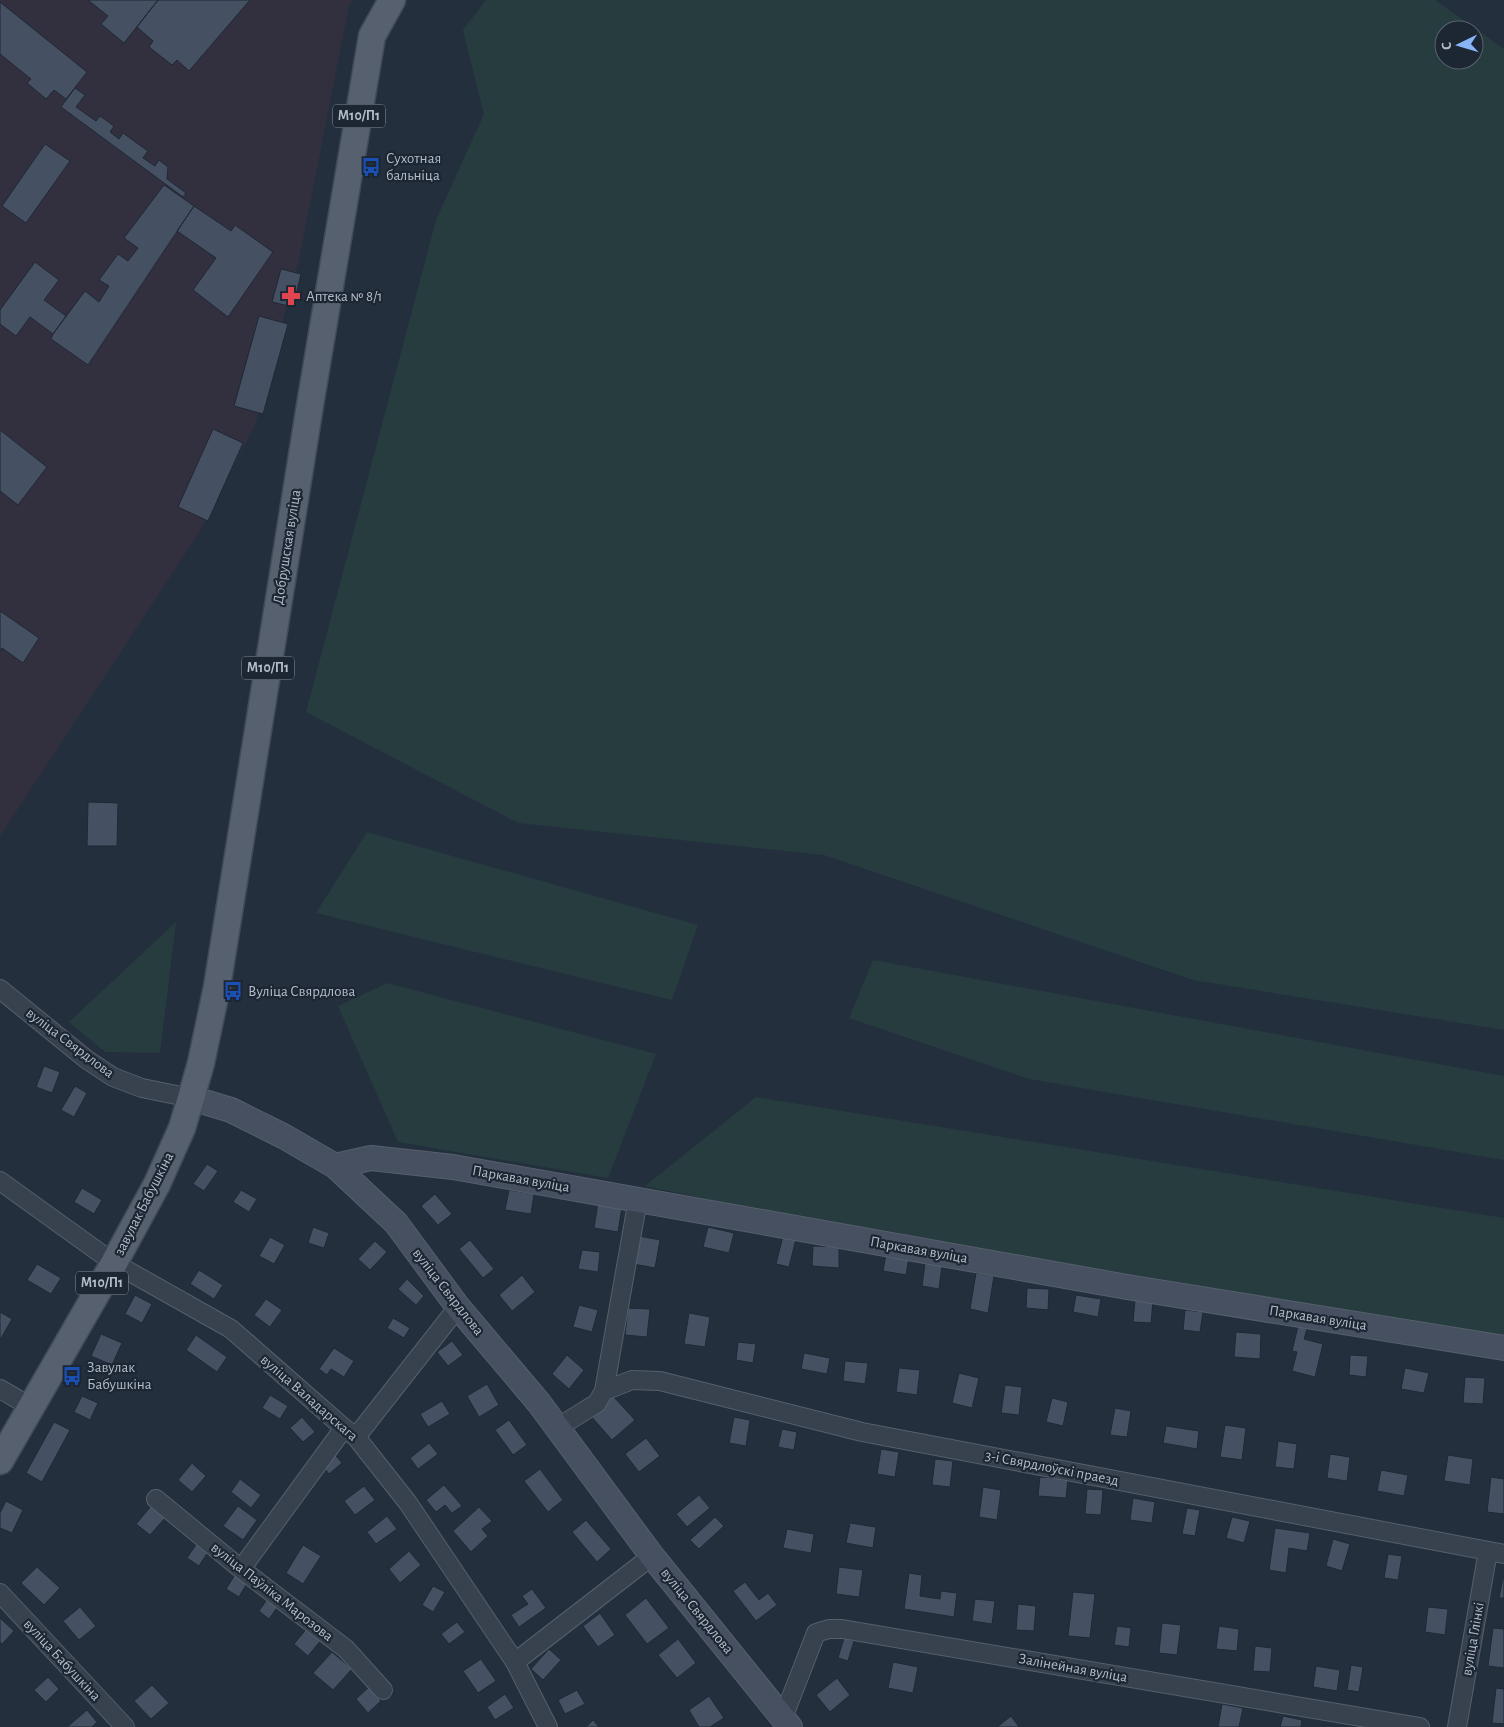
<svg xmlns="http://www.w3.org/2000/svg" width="1504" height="1727" viewBox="0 0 1504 1727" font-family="'Alegreya Sans',sans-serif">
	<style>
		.medical { fill: #32303f }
		.green { fill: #263c3f; fill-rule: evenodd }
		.building { fill: #455162; stroke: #1f2835 }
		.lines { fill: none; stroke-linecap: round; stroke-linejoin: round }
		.street-casing { stroke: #565f6c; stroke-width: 20 }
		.secondary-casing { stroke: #565f6c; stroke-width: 26 }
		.primary-casing { stroke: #414a57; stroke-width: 29 }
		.street { stroke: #38414e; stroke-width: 18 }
		.secondary { stroke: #465061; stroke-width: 24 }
		.primary { stroke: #56606e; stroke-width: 26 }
		.labels { text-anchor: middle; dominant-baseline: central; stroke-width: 4.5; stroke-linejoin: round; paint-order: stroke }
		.shield { fill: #1d2633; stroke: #878f9c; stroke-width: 1 }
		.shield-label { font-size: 14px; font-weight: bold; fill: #b4bcc9 }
		.poi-label { font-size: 15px; fill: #b4bcc9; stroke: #1d2633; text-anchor: start }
		.street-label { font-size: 15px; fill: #b4bcc9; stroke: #1d2633 }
	</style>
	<rect width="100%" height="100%" fill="#242f3e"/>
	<!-- medical -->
	<path class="medical" d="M0,0H353L349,6L299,259L256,423L200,531L0,836Z"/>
	<!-- green -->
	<path class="green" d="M486,0H1435L1504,49V1030L1193,980L824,855L518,823L306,712L436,220L484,114L463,30ZM1444,30H1474V60H1444Z
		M367,832L698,925L672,1000L316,913Z
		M176,922L160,1053L105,1052L69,1022Z
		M873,960L1504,1076V1160L1029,1079L849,1018Z
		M387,983L656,1054L608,1178L398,1142L338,1006Z
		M756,1097L1504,1218V1339L885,1236L645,1186Z"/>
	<!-- building -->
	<path class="building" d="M88,0H158L124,43L101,24L108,16Z
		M158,0H250L189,71L177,60L172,65L149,47L153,41L137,27Z
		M0,2L87,72L66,99L54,90L46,99L27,83L31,79L0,54Z
		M75,88L85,95L76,107L96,121L100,116L114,126L110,132L119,139L123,133L148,151L143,158L155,166L159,160L168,167L167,179L186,193L183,197L61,107Z
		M45,144L70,161L26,223L2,206Z
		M164,185L194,206L88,365L51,339L53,334L85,291L99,302L109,286L99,280L118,254L128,261L138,248L124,238Z
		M194,206L231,231L235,225L273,252L228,317L193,290L216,258L177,231Z
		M35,262L59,280L44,300L66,316L53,334L30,317L16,336L0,324V310Z
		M281,269L301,274L293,307L272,302Z
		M259,316L288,324L263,414L234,406Z
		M213,429L243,443L208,521L178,507Z
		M0,430L47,467L18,505L0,491Z
		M0,611L39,638L23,663L2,648L0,651Z
		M88,802L118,803L117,846H87Z
		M44,1066L60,1072L52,1093L36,1087Z
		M75,1086L87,1093L74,1117L61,1110Z
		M207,1164L218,1171L204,1191L193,1184Z
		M82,1188L102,1200L94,1214L74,1202Z
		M241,1190L257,1199L249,1212L233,1202Z
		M509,1190L534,1194L531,1214L505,1210Z
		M435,1194L452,1214L438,1225L421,1206Z
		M598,1202L622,1207L618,1232L594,1228Z
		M313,1227L329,1233L324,1248L308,1243Z
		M708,1227L734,1233L729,1253L703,1247Z
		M639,1236L660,1240L655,1268L633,1264Z
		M783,1236L796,1239L789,1267L776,1264Z
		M270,1237L285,1245L274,1264L259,1256Z
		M470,1240L494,1269L483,1278L459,1249Z
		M375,1241L387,1252L370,1270L358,1259Z
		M813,1246L839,1247V1268L812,1266Z
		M582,1250L600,1252L598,1272L578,1269Z
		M886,1254L909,1258L906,1275L883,1271Z
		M925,1263L942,1266L939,1289L922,1286Z
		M37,1264L61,1278L51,1294L27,1280Z
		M199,1270L223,1285L214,1299L190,1284Z
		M976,1273L994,1276L988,1313L970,1309Z
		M522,1275L535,1292L512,1311L499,1295Z
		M407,1279L424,1296L416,1305L398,1289Z
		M1027,1288L1049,1289L1048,1310L1026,1308Z
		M135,1295L152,1304L142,1323L125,1314Z
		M1076,1295L1101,1299L1098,1317L1073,1312Z
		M266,1299L282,1310L270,1327L254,1315Z
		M1135,1299L1153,1301L1151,1323L1133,1322Z
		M579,1305L598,1310L592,1332L573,1327Z
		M628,1308L650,1309L647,1337L625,1335Z
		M1185,1310L1203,1312L1200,1332L1183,1330Z
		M0,1312L12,1319L0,1340Z
		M689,1313L710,1317L705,1347L684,1344Z
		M393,1318L410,1328L404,1338L387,1328Z
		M1298,1326L1307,1329L1304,1339L1323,1344L1315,1377L1292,1371L1297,1352L1292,1351Z
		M1236,1332L1261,1334L1260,1359L1234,1357Z
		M101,1334L122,1343L112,1365L91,1356Z
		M196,1335L227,1357L217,1372L186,1350Z
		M452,1341L463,1355L448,1366L437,1352Z
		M738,1342L756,1344L753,1363L736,1360Z
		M334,1348L354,1361L344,1377L331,1369L327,1375L319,1369Z
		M804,1353L830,1358L827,1374L801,1369Z
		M567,1355L584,1370L569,1389L552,1374Z
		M1350,1355L1368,1356L1366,1377L1349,1375Z
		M845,1361L868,1363L865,1384L843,1381Z
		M899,1368L920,1370L917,1395L896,1392Z
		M1405,1368L1429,1373L1424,1393L1401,1389Z
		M959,1373L979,1378L972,1408L952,1403Z
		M1465,1377L1485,1378L1483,1404L1463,1403Z
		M487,1384L499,1405L479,1417L467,1396Z
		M1005,1385L1022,1387L1019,1415L1001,1413Z
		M270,1395L288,1406L280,1419L262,1408Z
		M612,1395L635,1420L612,1440L589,1414Z
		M82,1396L98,1403L90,1420L74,1412Z
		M1052,1398L1068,1402L1063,1426L1046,1422Z
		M442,1401L450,1414L428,1427L420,1414Z
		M1115,1408L1131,1411L1127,1437L1110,1435Z
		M302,1417L315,1432L303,1442L290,1428Z
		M734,1417L750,1420L746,1446L729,1443Z
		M509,1420L527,1445L513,1455L495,1430Z
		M54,1422L70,1430L42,1482L26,1473Z
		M1225,1425L1246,1428L1242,1460L1220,1457Z
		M1166,1426L1199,1431L1197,1449L1163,1443Z
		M782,1429L797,1432L794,1450L778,1447Z
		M646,1438L660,1456L639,1472L625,1454Z
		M1278,1441L1297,1444L1294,1469L1275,1467Z
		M429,1443L438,1454L418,1469L410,1458Z
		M881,1449L899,1452L895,1477L877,1474Z
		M332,1451L342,1463L329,1474L319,1461Z
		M1330,1454L1350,1457L1347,1481L1327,1478Z
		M1448,1455L1473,1459L1470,1485L1444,1481Z
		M935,1459L953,1461L950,1487L932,1485Z
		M192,1463L206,1476L192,1492L178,1480Z
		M540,1469L563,1500L548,1512L524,1481Z
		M1381,1470L1408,1475L1404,1496L1377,1491Z
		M1040,1477L1068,1479L1066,1498L1038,1496Z
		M1491,1477L1504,1479V1514L1487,1512Z
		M240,1479L261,1495L251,1508L231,1492Z
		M444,1485L462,1506L452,1513L445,1505L436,1512L426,1500Z
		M364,1486L375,1500L355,1515L344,1501Z
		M983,1487L1001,1490L997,1520L979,1517Z
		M1087,1489L1103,1490L1101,1515L1085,1514Z
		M699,1495L710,1508L687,1527L676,1514Z
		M1133,1498L1155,1502L1152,1523L1130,1520Z
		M6,1501L23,1510L12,1533L0,1528V1513Z
		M152,1505L166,1517L150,1535L136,1524Z
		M238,1506L257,1520L243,1540L223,1526Z
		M479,1507L492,1521L482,1529L488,1536L471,1552L453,1531Z
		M1187,1508L1200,1510L1195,1536L1182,1534Z
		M387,1516L397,1529L376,1544L367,1532Z
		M715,1517L724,1526L699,1549L690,1540Z
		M1232,1517L1250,1521L1244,1543L1226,1538Z
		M586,1520L611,1549L597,1562L572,1532Z
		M850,1523L876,1527L873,1548L846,1543Z
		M1275,1528L1310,1533L1307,1551L1289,1548L1286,1573L1269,1570Z
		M787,1529L814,1534L811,1553L783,1548Z
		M201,1537L213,1544L199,1566L187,1558Z
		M1333,1539L1350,1544L1342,1571L1326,1566Z
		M303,1545L321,1556L303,1584L286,1573Z
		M409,1551L421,1565L400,1583L389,1569Z
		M1388,1554L1402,1556L1398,1580L1384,1578Z
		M37,1567L60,1588L44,1605L21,1583Z
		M839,1567L863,1570L859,1597L836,1594Z
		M238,1570L250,1578L239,1597L226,1589Z
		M909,1573L922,1575L920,1596L940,1599L941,1591L957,1593L954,1617L904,1609Z
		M1503,1577H1504V1598H1499Z
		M745,1582L759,1600L768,1593L777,1605L756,1621L733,1591Z
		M433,1586L445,1592L433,1612L422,1605Z
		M532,1589L546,1608L519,1627L511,1615L528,1604L522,1596Z
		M1073,1592L1095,1594L1090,1638L1068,1636Z
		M270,1595L281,1602L269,1619L259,1611Z
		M646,1598L669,1628L647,1644L625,1615Z
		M975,1599L995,1601L992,1624L972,1621Z
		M1018,1604L1036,1606L1034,1631L1016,1630Z
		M80,1607L96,1626L79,1640L63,1621Z
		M1428,1607L1448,1609L1445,1635L1425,1632Z
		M600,1613L615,1635L598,1647L583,1626Z
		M0,1618L14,1631L2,1644L0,1642Z
		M457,1622L465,1632L449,1644L441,1634Z
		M1162,1623L1181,1625L1177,1655L1159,1653Z
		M1117,1626L1131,1628L1129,1647L1114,1645Z
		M1219,1626L1239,1629L1237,1651L1216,1649Z
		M308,1627L322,1639L308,1656L294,1644Z
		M1493,1628L1504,1629V1668L1488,1666Z
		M844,1638L854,1641L848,1661L838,1658Z
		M678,1639L696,1663L677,1678L658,1655Z
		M1255,1646L1272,1648L1270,1672L1253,1671Z
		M549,1649L561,1660L543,1680L531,1669Z
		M332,1652L352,1669L333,1690L313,1673Z
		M481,1659L496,1681L478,1693L463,1671Z
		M893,1662L918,1667L913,1693L888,1688Z
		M1351,1665L1363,1667L1359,1692L1347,1690Z
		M1316,1666L1340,1670L1337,1691L1313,1687Z
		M48,1677L59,1689L46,1702L34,1690Z
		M837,1678L850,1695L830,1712L816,1695Z
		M152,1685L169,1703L151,1719L134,1701Z
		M369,1687L381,1701L368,1713L356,1699Z
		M1496,1688L1504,1689V1724L1492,1723Z
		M577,1690L585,1704L565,1714L558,1700Z
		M505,1694L514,1708L495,1720L487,1707Z
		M709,1696L724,1718L710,1727H699L689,1710Z
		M1222,1704L1243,1708L1239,1727H1218Z
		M87,1710L97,1722L92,1727H67Z
		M1011,1716L1019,1727H997Z
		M1283,1716L1302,1720L1301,1727H1280Z
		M593,1720L599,1727H586Z"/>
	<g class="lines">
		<!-- street casing -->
		<g class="street-casing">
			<path id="street" d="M0,989L86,1059L113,1077L142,1088L191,1098
				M0,1181L114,1263L231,1329L344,1428L356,1437L408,1503L515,1662L548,1727
				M0,1389L31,1407
				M604,1391L632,1380L660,1381L862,1432L1504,1554
				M557,1428L597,1403L604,1391L638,1199
				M356,1437L458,1307
				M156,1499L241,1569L346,1649L383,1690
				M241,1569L344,1428
				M0,1593L125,1727
				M515,1662L652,1556
				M783,1718L816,1633L829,1629H842L1420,1727
				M1457,1727L1488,1551"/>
		</g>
		<!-- secondary casing -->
		<g class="secondary-casing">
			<path id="secondary" d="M191,1098L231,1110L285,1137L335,1166L396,1223L458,1307L539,1403L652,1556L790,1727
				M335,1166L371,1158L453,1167L1127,1287L1504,1348"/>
		</g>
		<!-- primary casing -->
		<g class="primary-casing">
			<path id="primary" d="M0,1461L114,1263L157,1184L182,1128L191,1098L201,1063L217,987L311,399L372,36L392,0"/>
		</g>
		<!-- street -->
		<use href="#street" class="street"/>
		<!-- secondary -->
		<use href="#secondary" class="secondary"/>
		<!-- primary -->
		<use href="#primary" class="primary"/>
	</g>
	<!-- icons -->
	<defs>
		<g id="bus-bare" transform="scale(1.5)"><path d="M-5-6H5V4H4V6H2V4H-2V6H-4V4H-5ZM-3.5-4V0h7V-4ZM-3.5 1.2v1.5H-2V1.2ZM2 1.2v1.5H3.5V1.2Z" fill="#1a4fb4" stroke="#1d2633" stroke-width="2.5" paint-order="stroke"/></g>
		<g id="pharmacy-bare" transform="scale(1.5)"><path d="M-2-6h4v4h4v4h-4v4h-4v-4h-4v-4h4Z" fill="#e0444e" stroke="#1d2633" stroke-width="2.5" paint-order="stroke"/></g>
	</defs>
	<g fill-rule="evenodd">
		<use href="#bus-bare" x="371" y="167"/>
		<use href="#pharmacy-bare" x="291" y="296"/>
		<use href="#bus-bare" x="233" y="991"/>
		<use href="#bus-bare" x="72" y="1376"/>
	</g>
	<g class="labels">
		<!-- shield labels -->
		<g class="shield">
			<rect x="333" y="104.5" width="52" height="23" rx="4"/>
			<rect x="242" y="656.5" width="52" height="23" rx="4"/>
			<rect x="76" y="1271.5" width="52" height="23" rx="4"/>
		</g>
		<g class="shield-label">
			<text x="359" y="116">М10/П1</text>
			<text x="268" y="668">М10/П1</text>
			<text x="102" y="1283">М10/П1</text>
		</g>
		<!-- poi labels -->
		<g class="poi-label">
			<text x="386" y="158">Сухотная<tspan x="386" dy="17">бальніца</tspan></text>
			<text x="306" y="296">Аптека № 8/1</text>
			<text x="248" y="991">Вуліца Свярдлова</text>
			<text x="87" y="1367">Завулак<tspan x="87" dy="17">Бабушкіна</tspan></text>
		</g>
		<!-- street labels -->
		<g class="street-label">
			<text transform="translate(287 547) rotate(-81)">Добрушская вуліца</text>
			<text transform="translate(70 1043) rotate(37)">вуліца Свярдлова</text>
			<text transform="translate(521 1179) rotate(10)">Паркавая вуліца</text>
			<text transform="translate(144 1204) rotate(-63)">завулак Бабушкіна</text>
			<text transform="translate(919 1250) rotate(10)">Паркавая вуліца</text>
			<text transform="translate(448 1292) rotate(52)">вуліца Свярдлова</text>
			<text transform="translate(1318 1318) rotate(9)">Паркавая вуліца</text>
			<text transform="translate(309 1398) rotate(41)">вуліца Валадарскага</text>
			<text transform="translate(1052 1468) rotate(11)">3-і Свярдлоўскі праезд</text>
			<text transform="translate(272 1592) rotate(38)">вуліца Паўліка Марозова</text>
			<text transform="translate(697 1611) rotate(51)">вуліца Свярдлова</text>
			<text transform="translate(1473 1639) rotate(-80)">вуліца Глінкі</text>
			<text transform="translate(62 1660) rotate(47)">вуліца Бабушкіна</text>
			<text transform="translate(1073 1668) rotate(10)">Залінейная вуліца</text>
		</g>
	</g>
	<!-- north arrow -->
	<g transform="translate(1459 45) rotate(265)"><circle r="24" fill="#1d2633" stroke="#59626f"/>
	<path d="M0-4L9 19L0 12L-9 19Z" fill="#8ab4f8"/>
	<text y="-8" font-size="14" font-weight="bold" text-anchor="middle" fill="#b4bcc9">С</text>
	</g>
</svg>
